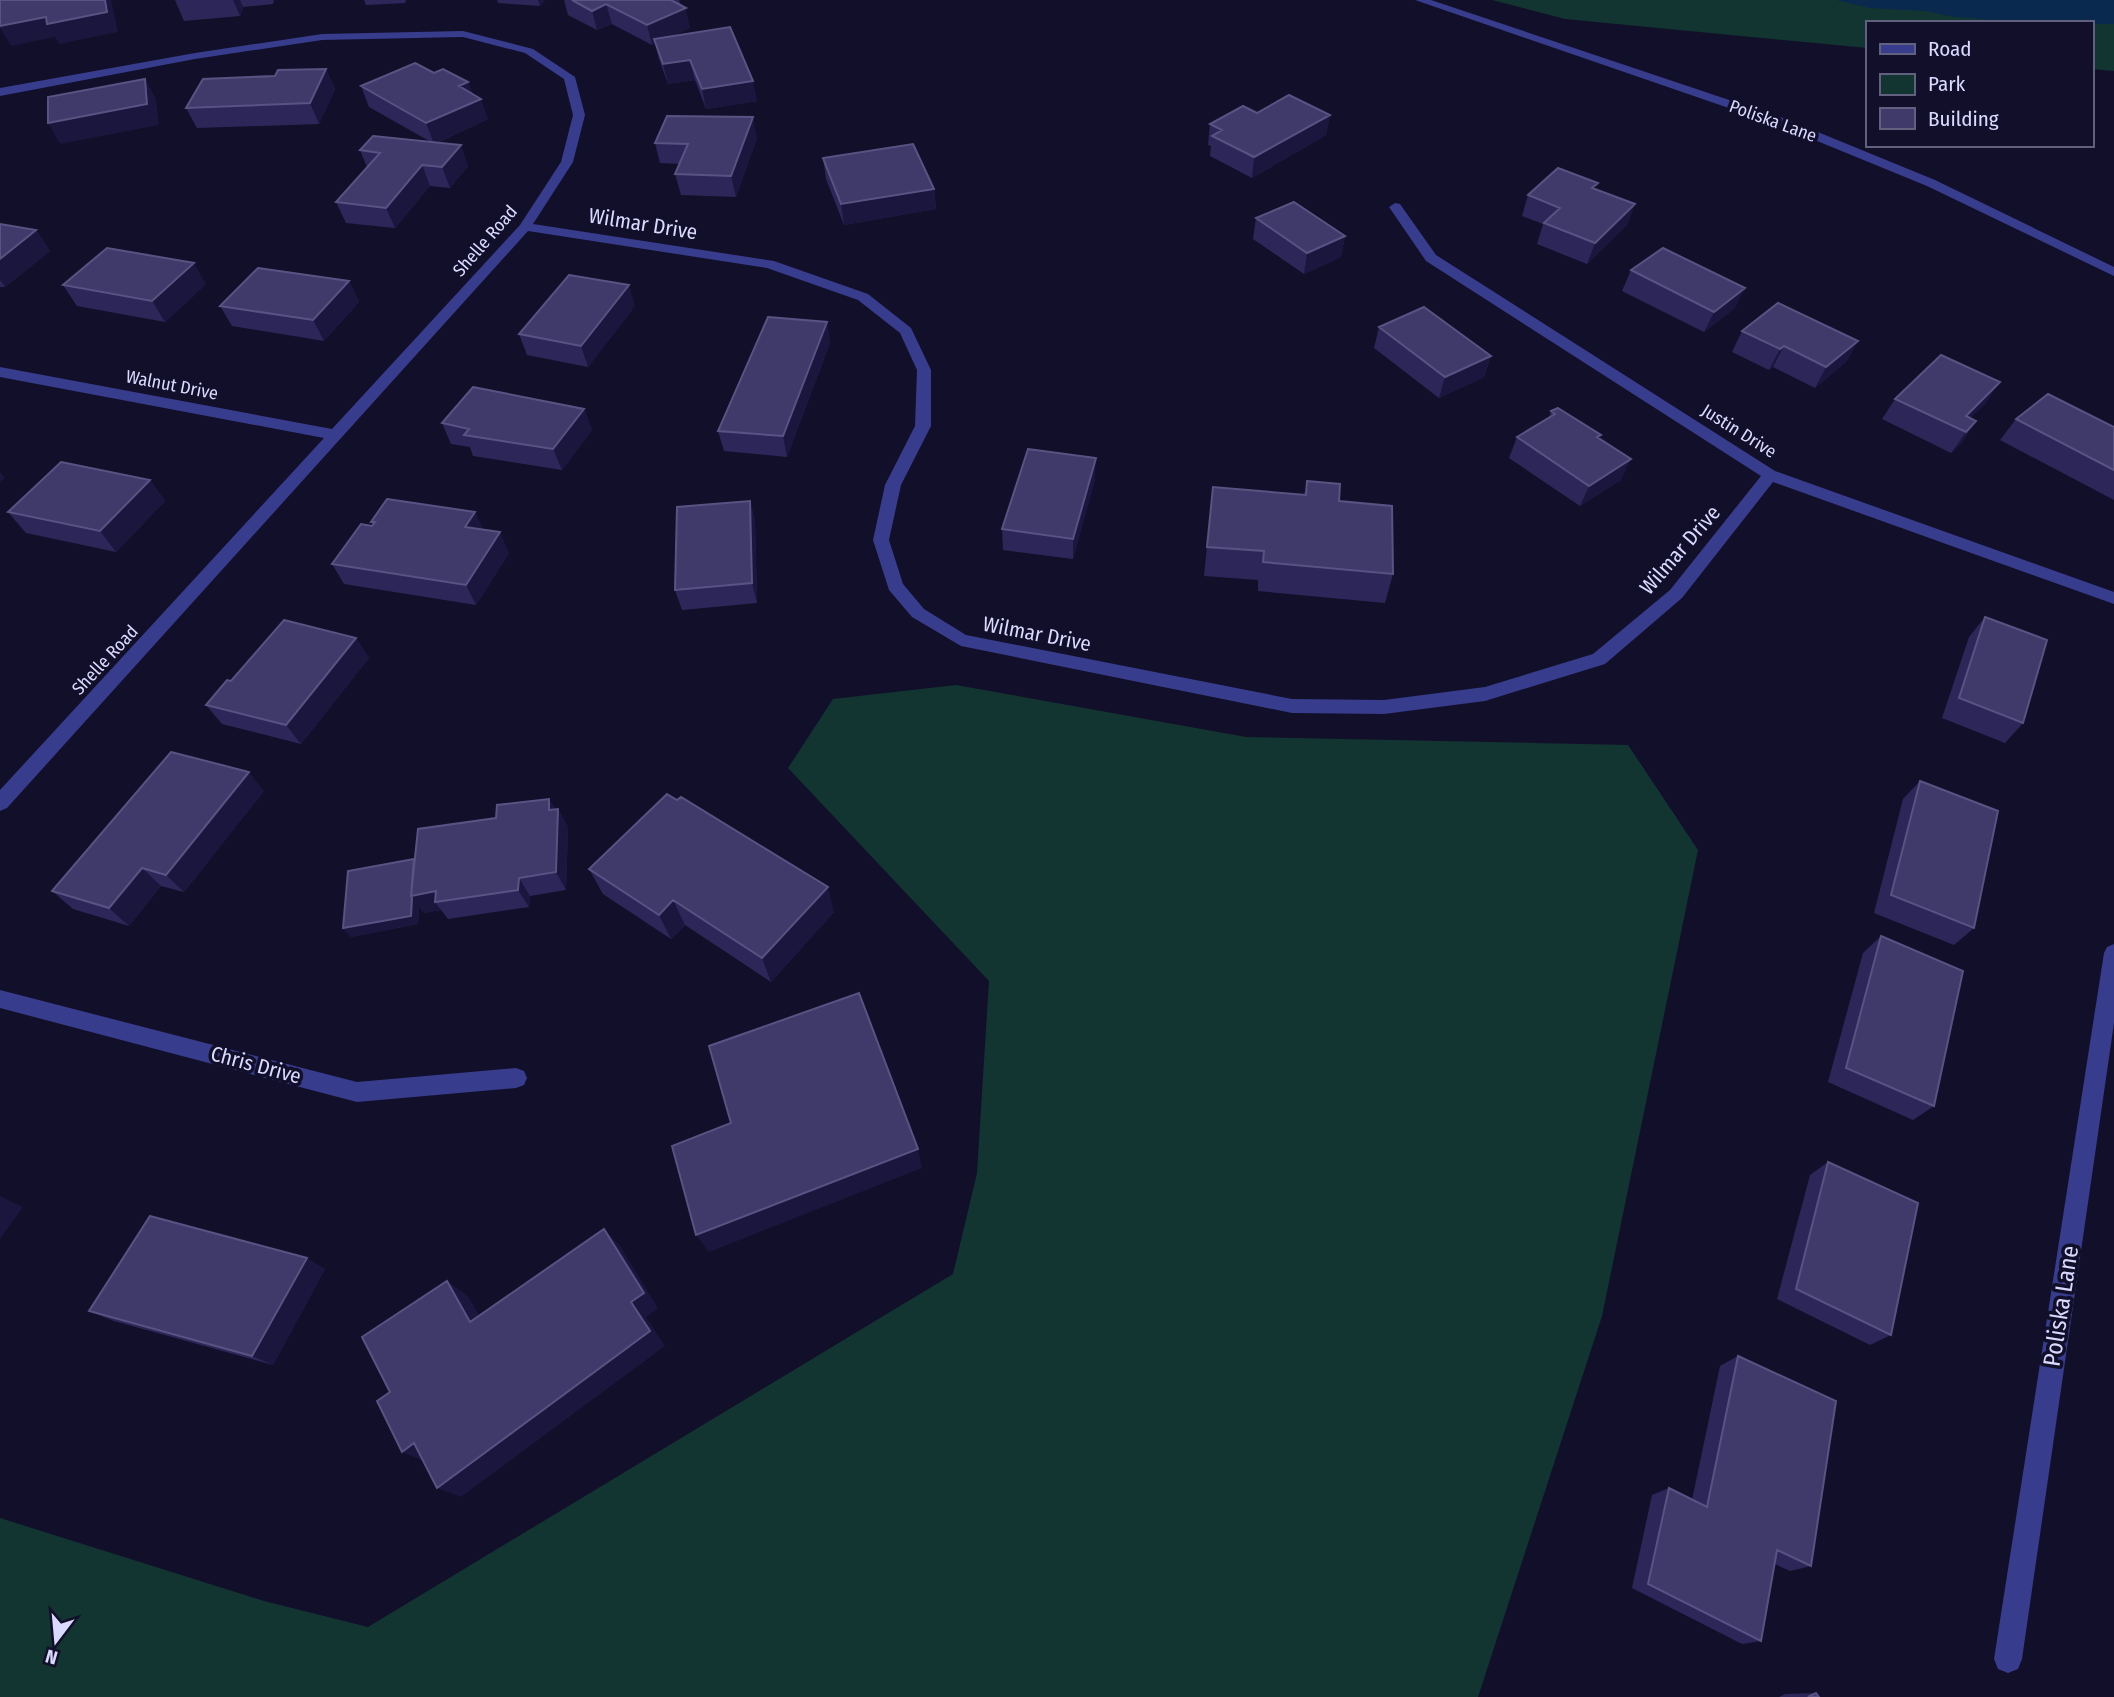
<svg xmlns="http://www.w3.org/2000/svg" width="2114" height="1697" viewBox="0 0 2114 1697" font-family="'Fira Sans Condensed',sans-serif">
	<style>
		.green { fill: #123531 }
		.water { fill: #0a294f }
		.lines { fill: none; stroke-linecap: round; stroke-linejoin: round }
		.minor { fill: #383c8c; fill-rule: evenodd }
		.wall { fill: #2d2759 }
		.shaded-wall { fill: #1a163e }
		.building { fill: #403a6a; stroke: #585382; stroke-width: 2 }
		.labels { text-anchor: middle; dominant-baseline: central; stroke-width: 7; stroke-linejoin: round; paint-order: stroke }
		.far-street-label { font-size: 18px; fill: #dad9ff; stroke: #120f2a }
		.street-label { font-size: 21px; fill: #dad9ff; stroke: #120f2a }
		.near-street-label { font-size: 24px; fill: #dad9ff; stroke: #120f2a }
	</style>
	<rect width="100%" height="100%" fill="#120f2a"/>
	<!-- green -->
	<path class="green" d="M1492,0H2114V71L2091,69V23H1867V48L1565,19Z
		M956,685L1246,737L1628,745L1698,850L1602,1316L1478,1697H0V1518L264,1601L368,1627L953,1274L977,1173L989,981L788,768L833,699Z"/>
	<!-- water -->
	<path class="water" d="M1836,0H2114V24L2030,23L1954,17L1925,11L1870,8Z"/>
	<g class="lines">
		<!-- minor -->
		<path class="minor" d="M1415,0H1431L1786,119L1935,180L2114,267V276L1927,186L1778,125Z
			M463,31L533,49L575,77L585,115L573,162L533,224L774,261L868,294L911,328L931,370V426L901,485L889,540L903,584L924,609L966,635L1292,699L1384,700L1485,687L1593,654L1670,590L1761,476L1426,261L1389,207L1395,203L1400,204L1436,255L1775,471L2114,592V604L1773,482L1682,598L1605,664L1485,701L1384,714L1292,713L961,646L912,617L889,590L873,540L885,485L915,426L917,370L900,333L858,300L767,268L528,231L7,808L0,811V790L324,438L0,377V367L332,429L520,225L561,162L573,115L564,79L525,53L463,37L322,40L195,59L0,96V88L195,53L322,34Z
			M2114,944V1023L2022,1659L2018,1669L2008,1673L1998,1669L1994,1659L2104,953L2107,947Z
			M0,990L357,1082L516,1068L524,1071L527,1078L524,1085L516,1088L357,1102L0,1008Z"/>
	</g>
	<!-- wall -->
	<path class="wall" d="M175,0H274L273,4L243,7L240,16L184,21Z
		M364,0H406L405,3L366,5Z
		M497,0H545L540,6L498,3Z
		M564,0H679L690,28L670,37L757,101L706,109L695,80L668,84L659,59L655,43L652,45L612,24L597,30L568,15Z
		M326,69L335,89L319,124L197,128L186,108L275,76Z
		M434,73L468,82L472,93L488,119L437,143L468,166L450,188L430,186L395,228L346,223L336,202L367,167L360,150L431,142L369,107L361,86Z
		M1257,113L1330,115L1326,135L1252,178L1210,156L1211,146L1208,145L1210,124Z
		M757,138L736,197L681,195L675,174L680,164L660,163L655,143Z
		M823,158L934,189L936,209L844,225L826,179Z
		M1596,190L1635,204L1627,225L1587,264L1537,244L1543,224L1522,216L1528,195Z
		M1256,218L1345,236L1341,257L1304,274L1253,239Z
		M0,224L36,230L50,251L5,287H0Z
		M1631,270L1735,308L1704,332L1622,291Z
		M349,281L359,302L324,341L232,326L220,306Z
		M206,284L165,322L77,306L63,285Z
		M635,306L588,367L527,355L519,334Z
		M827,322L830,343L787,457L724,451L718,431Z
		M1379,327L1491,356L1484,377L1439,398L1374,348Z
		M1742,331L1858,341L1846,362L1815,388L1773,367L1769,370L1732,352Z
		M1895,399L1986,403L1970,418L1976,421L1962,442L1951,453L1882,419Z
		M584,409L592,430L562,470L473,456L470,447L451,444L442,423Z
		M1551,411L1601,435L1599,438L1621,480L1580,506L1509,458L1517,437L1549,418Z
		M2016,419L2114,427V500L2000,440Z
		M1095,479L1073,559L1003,550L1002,529Z
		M150,480L165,501L116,552L26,533L8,512Z
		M1307,481L1339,501L1393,574L1385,603L1258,591V580L1204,576L1213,487L1304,495Z
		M750,501L755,521L757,603L682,610L675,590Z
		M475,512L483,530L509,553L476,605L344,584L332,564L372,526L373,525L371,522Z
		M1985,617L2023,723L2005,743L1942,718L1969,637Z
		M356,638L369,658L301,744L222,724L206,705L231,681Z
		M1920,781L1974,928L1954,945L1874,913L1903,799Z
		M264,791L184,892L161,886L129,926L73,909L52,891Z
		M549,799L555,809H558L568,827L566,890L530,896L529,907L448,919L441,910L424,913L419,907L418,924L351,937L343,928L414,859L496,818Z
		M677,800L834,912L771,982L685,925L671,939L603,894L589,869Z
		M1881,936L1934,1106L1913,1120L1828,1082L1863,953Z
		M1828,1162L1891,1335L1870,1345L1777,1299L1810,1175Z
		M325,1269L273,1365L114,1321L89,1311Z
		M1738,1356L1811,1566L1790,1571L1775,1564L1761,1641L1742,1644L1632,1588L1652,1495L1669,1488L1692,1500L1720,1366Z
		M1816,1693L1819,1697H1779L1785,1694Z"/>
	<!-- shaded-wall -->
	<path class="shaded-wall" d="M105,0H111L118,32L59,44L55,37L11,46L0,28V26Z
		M233,0H240L243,7L240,16Z
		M538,0H545L540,6Z
		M606,4L612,24L597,30L592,11Z
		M686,8L690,28L652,45L647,25Z
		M690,60L695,80L668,84L663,64Z
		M326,69L335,89L319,124L310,103Z
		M145,79L156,99L159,125L60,144L48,123Z
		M753,81L757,101L706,109L702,89Z
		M468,82L475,101L481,99L488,119L434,144L426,123L459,86Z
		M1330,115L1326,135L1252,178L1254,157Z
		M753,117L757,138L736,197L731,176Z
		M461,145L468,166L450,188L442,167Z
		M422,165L430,186L395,228L386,208Z
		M934,189L936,209L844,225L841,204Z
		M1635,204L1627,225L1587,264L1595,243Z
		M36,230L50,251L5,287L0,280V259Z
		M1345,236L1341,257L1304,274L1307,253Z
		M194,263L206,284L165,322L152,301Z
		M349,281L359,302L324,341L313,320Z
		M629,285L635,306L588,367L581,346Z
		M1745,288L1735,308L1704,332L1714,312Z
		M827,322L830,343L787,457L783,436Z
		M1858,341L1846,362L1815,388L1826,367Z
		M1784,346L1773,367L1769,370L1780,349Z
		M1491,356L1484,377L1439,398L1445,377Z
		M2000,382L1986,403L1959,429L1966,416Z
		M584,409L592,430L562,470L553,449Z
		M1976,421L1962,442L1951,453L1966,432Z
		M1096,458L1095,479L1073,559V539Z
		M1631,459L1621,480L1580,506L1589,486Z
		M0,472L5,478L0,482Z
		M150,480L165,501L116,552L100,531Z
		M750,501L755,521L757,603L752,583Z
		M475,512L485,533L465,527Z
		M500,532L509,553L476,605L466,585Z
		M356,638L369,658L301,744L286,725Z
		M249,772L264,791L184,892L166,875Z
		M549,799L558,815V809L568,827L566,890L556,872L549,810Z
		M142,868L161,886L129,926L109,908Z
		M519,878L530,896L529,907L518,890Z
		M828,887L834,912L771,982L762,958Z
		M436,891L435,902L441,910L424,913L419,907L418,924L351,937L343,928L411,896Z
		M673,900L685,925L671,939L659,915Z
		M918,1149L922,1168L709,1252L696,1235Z
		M0,1196L23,1207L0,1239Z
		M604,1229L620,1246L658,1308L646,1317L665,1346L461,1497L437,1488L631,1302Z
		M307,1258L325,1269L273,1365L252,1356Z
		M447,1281L468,1296L491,1336L470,1322Z
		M414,1443L427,1462L402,1452Z"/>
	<!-- building -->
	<path class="building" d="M0,0H105L107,12L47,24L46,17L0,26Z
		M572,0H671L686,8L647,25L606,4L592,11Z
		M730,27L753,81L702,89L690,60L663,64L654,39Z
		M415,63L434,73L443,69L468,82L459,86L481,99L426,123L361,86Z
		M326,69L310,103L186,108L203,79L275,76L278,70Z
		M145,79L147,104L48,123V97Z
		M1289,95L1330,115L1254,157L1212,136L1222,130L1210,124L1243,106L1257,113Z
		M667,116L753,117L731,176L675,174L688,144L655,143Z
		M373,136L461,145L442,167L422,165L386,208L336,202L380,153L360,150Z
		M913,144L934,189L841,204L823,158Z
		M1558,168L1598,183L1592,188L1635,204L1595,243L1544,223L1560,208L1528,195Z
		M1294,202L1345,236L1307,253L1256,218Z
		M0,224L36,230L0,259Z
		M107,248L194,263L152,301L63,285Z
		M1663,248L1745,288L1714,312L1631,270Z
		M258,268L349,281L313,320L220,306Z
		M569,275L629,285L581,346L519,334Z
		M1778,303L1858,341L1826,367L1784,346L1780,349L1742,331Z
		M1424,307L1491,356L1445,377L1379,327Z
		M768,317L827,322L783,436L718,431Z
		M1941,355L2000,382L1966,416L1976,421L1966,432L1895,399Z
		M473,387L584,409L553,449L464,435L469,429L442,423Z
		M2048,394L2114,427V470L2016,419Z
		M1558,408L1601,435L1597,437L1631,459L1589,486L1517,437L1555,414L1551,411Z
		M1028,449L1096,458L1073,539L1002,529Z
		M61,462L150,480L100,531L8,512Z
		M1307,481L1340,484L1339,501L1392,506L1393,574L1263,562L1264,551L1207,547L1213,487L1306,495Z
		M387,499L475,512L465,527L500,532L466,585L332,564L361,524L372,526L375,522H371Z
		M750,501L752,583L675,590L677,507Z
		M1985,617L2047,640L2023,723L1959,698Z
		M284,620L356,638L286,725L206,705L227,680L231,681Z
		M171,752L249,772L166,875L142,868L109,908L52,891Z
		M1920,781L1998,811L1974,928L1891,895Z
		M667,794L677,800L681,797L828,887L762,958L673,900L659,915L589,869Z
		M549,799V810L558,809L556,872L519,878L518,890L435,902L436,891L411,896L418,829L496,818L497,805Z
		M414,859L411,896L412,898L411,916L343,928L348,871Z
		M1881,936L1963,971L1934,1106L1846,1068Z
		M859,993L918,1149L696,1235L672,1146L731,1123L709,1046Z
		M1828,1162L1918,1203L1891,1335L1796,1289Z
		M150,1216L307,1258L252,1356L89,1311Z
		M604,1229L644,1293L631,1302L650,1331L437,1488L414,1443L402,1452L377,1401L390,1392L362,1337L447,1281L470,1322Z
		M1738,1356L1836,1401L1811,1566L1777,1550L1761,1641L1648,1584L1669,1488L1707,1507Z
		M1816,1693L1819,1697H1808Z"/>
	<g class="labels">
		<!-- far-street labels -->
		<g class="far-street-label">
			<text transform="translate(1773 121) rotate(20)">Poliska Lane</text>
			<text transform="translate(485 241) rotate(-49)">Shelle Road</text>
			<text transform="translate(172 385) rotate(11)">Walnut Drive</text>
			<text transform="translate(1739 431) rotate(32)">Justin Drive</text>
			<text transform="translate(105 660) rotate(-47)">Shelle Road</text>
		</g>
		<!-- street labels -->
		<g class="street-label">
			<text transform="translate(643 224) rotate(9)">Wilmar Drive</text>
			<text transform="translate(1680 550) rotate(-49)">Wilmar Drive</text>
			<text transform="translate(1037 634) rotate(11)">Wilmar Drive</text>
			<text transform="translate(256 1065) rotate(15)">Chris Drive</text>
		</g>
		<!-- near-street labels -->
		<g class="near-street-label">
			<text transform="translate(2061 1306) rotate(-81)">Poliska Lane</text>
		</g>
	</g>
	<!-- legend -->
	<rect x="1866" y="21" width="228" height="126" fill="#120f2a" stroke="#62607f" stroke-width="2"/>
	<rect x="1880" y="44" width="35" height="10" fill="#383c8c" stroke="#62607f" stroke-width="2"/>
	<text x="1928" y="56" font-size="21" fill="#dad9ff">Road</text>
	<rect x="1880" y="74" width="35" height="21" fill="#123531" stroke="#62607f" stroke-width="2"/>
	<text x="1928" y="91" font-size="21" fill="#dad9ff">Park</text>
	<rect x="1880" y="108" width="35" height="21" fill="#403a6a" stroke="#62607f" stroke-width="2"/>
	<text x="1928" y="126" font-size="21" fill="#dad9ff">Building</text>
	<!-- north arrow -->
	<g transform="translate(56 1641) rotate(196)" stroke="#120f2a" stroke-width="5" paint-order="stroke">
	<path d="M0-5L12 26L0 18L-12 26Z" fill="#dad9ff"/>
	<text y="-10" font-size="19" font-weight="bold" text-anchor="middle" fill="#dad9ff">N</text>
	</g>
</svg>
